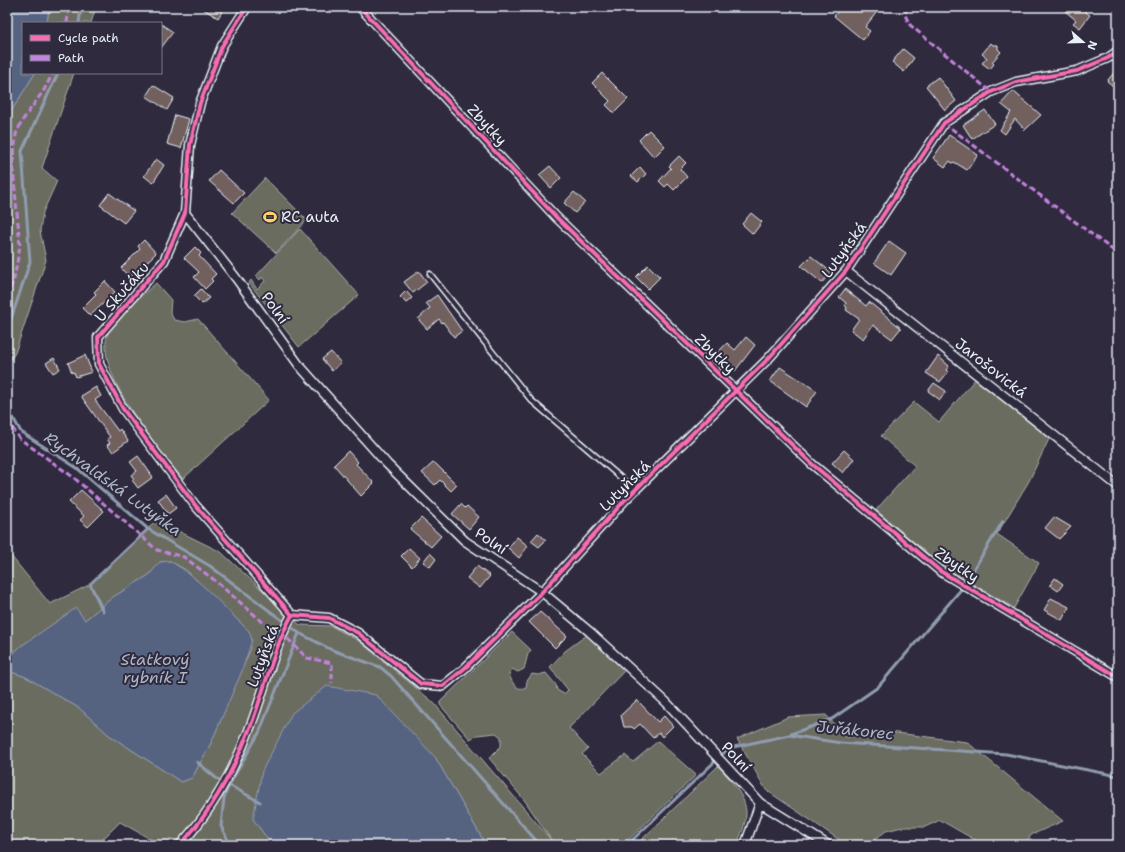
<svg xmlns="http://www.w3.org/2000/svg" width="1125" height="852" viewBox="0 0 1125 852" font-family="'Shantell Sans',sans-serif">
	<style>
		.green { fill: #6a6c5e; stroke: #a9aeab }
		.water { fill: #576380; stroke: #919cb0 }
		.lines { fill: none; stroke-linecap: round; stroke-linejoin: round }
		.stream { stroke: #919cb0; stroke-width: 3 }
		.building { fill: #72615f; stroke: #e8f1f8 }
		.service-casing { stroke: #e8f1f8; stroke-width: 7 }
		.minor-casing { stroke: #e8f1f8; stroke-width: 11 }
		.service { stroke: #2f2a3d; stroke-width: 4 }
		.minor { stroke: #2f2a3d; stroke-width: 8 }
		.quiet { stroke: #c483df; stroke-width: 3; stroke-dasharray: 6 3; stroke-linecap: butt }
		.cycleway-casing { stroke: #2f2a3d; stroke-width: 6 }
		.cycleway { stroke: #f96db3; stroke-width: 4 }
		.labels { text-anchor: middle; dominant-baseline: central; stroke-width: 4; stroke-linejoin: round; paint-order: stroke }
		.street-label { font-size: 15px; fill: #e8f1f8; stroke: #2f2a3d }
		.poi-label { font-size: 15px; fill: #e8f1f8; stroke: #2f2a3d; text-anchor: start }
		.water-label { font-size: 16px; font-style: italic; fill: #aeb8c8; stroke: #2f2a3d }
	</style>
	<rect width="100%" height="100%" fill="#2f2a3d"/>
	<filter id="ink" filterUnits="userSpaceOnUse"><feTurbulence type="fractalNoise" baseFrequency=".025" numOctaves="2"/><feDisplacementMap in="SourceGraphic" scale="8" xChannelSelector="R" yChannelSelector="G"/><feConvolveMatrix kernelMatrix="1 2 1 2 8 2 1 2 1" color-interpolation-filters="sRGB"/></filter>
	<g filter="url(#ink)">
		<!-- green -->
		<path class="green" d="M49,7H96L91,23H47Z
			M35,73H74L42,168L57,181L43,212L40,231L46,260L15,353L9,362V389L7,393V118Z
			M265,178L307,220L276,253L232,213Z
			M300,229L359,295L299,347L249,283L251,280L257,289L265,281L262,277L260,280L256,276Z
			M156,283L171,300L170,312L174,320L185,322L198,319L269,400L183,479C159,450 90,368 109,331C118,314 142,296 156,283Z
			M976,378L1050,437L1029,481L997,534L1039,563L1014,608L942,566L876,510L915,466L881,436L914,402L939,422Z
			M156,520L221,552L300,625L331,626L359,641L433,702L552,841L525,801L489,758L501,746V737L496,733L477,735L470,739L440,705V702L512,632L531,650L528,654L524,669L518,672L512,669L509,674C512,682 516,692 526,687L527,681L532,674L538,675L546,673L556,685L557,690L564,694L568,690L550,667L565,651L587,635L625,670L569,728L588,749L582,754L601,773L625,755L633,762L658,741L696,775L623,845H486L435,757L253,819L272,845H161L120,822L97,845H7V667L9,671L26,677L79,708L109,735L181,782L192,778L211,743L251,648L249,631L186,570L170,561L160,562L149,575L113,597L85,620L76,609L21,646L7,659V551L50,604L89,585L140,538Z
			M826,715L846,737L889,732L967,742L1063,821L1031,835L1025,845H984L940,820L925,827H902L886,831L868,845H847L766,790L737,739L788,717Z
			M718,766C729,778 747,797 746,814C746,824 740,836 737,845H636Z"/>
		<!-- water -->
		<path class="water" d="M7,7H49L47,23H23V73H35L7,118Z
			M170,561C200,578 223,607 249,631L252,640L242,671L211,743L192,778L181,782L109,735L79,708L26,677L9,671L7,667V659L21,646L76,608L85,620L113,597L149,575L160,562Z
			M327,686L376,695L435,757L486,845H272L253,819L262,771L292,713Z"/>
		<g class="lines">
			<!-- stream -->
			<path class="stream" d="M79,23L81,7
				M7,331L30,262L22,151L58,73
				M7,407L21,432L77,468L148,529L210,566L299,633L332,650L380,667L391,676L540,845
				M103,611L90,584L148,529
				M791,734L832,719L878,687L963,587L1003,521
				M197,762L216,778L260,802
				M230,845L221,826L224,798L229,785L259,733L299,633
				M627,845L729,748L789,735L841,743L1006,754L1118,776"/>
		</g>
		<!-- building -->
		<path class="building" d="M200,7H225L218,18Z
			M842,7H853L858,11L861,7H869L876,13L865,27L870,31L863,40L834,16Z
			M1060,7H1079L1090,15L1080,28L1073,23L1076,20Z
			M161,24L173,32L161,48Z
			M991,43L993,45H998V49L1001,52L992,62L994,64L990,69L982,63L987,58L982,54Z
			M903,49L914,58L904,72L892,62Z
			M1118,68V90L1107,81Z
			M602,73L628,99L614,113L606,105L610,101L592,83Z
			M938,77L956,101L945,110L926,86Z
			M153,85L174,98L167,110L146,96Z
			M1013,91L1041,115L1025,130L1015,119L1005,134L1000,130L1011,112L1001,104Z
			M985,110L995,124L972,139L963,125Z
			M175,115L189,119L181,148L167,144Z
			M649,130L665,146L654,157L639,140Z
			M949,135L978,155L967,170L954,162L952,163L950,161L945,167L933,158Z
			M679,156L686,163L680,169L687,177L674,190L668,184L665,187L659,181L671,168L669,166Z
			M156,159L164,165L153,183L144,176Z
			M550,166L561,178L551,188L539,175Z
			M640,167L646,174L638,182L631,176Z
			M219,170L244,193L234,203L209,181Z
			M574,192L585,202L575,213L564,203Z
			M109,193L134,211L124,223L100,205Z
			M751,213L762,222L753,234L742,224Z
			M144,240L156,253L130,278L121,268L140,249L138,246Z
			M889,241L906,253L891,275L874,263Z
			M195,247L201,253L199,256L216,274L211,279L213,281L205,289L194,277L199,272L184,258Z
			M811,256L831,272L822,283L801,266Z
			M648,265L660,277L648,289L636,277Z
			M419,271L427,282L413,293L404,282Z
			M105,281L115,292L90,316L82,308L96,294L94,292Z
			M201,289L209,298L202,304L194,296Z
			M845,289L866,306L869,302L901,328L892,339L873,325L863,339L851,330L859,319L846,310L847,308L845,305L846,303L839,297Z
			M406,291L412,298L406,303L400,297Z
			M437,295L462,331L454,337L443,322L442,323L439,319L427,329L418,319L430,308L426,303Z
			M746,337L755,345L735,371L716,354L727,343L735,350Z
			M331,352L341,363L332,371L322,359Z
			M85,355L92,372L76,377L74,372L72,373L68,363Z
			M938,356L949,366L946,370L948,372L940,382L926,373Z
			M54,358L60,369L53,373L46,363Z
			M780,367L817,391L806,407L770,381Z
			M934,383L946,391L940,400L928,391Z
			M96,387L101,396L95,400L118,431L120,429L128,441L113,452L107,445L110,443L107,439L110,437L81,396Z
			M844,450L854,459L843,473L832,463Z
			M348,451L358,462L356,464L374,483L361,496L334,465Z
			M138,456L153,477L138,488L132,480L134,479L131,475L137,471L130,462Z
			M434,462L457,485L451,491L440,480L435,485L422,473Z
			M81,490L104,511L88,527L80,520L84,516L69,502Z
			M166,494L176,508L168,514L158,500Z
			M461,504L465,508L467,506L479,517L469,529L452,514Z
			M1054,517L1071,527L1059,539L1045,528Z
			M421,518L441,536L431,547L410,529Z
			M538,533L546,540L539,547L531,541Z
			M517,537L528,546L519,558L508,548Z
			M409,548L420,558L412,567L401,556Z
			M430,553L436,559L430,567L423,562Z
			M477,566L490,576L480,588L467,578Z
			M1055,578L1063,584L1058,591L1050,585Z
			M1051,598L1069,607L1062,620L1044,610Z
			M540,612L567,636L555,648L529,622Z
			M637,700L658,722L664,716L673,726L662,737L659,733L653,738L640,724L634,729L632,727H624L621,715Z"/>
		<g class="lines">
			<!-- service casing -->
			<g class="service-casing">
				<path id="service" d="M430,274L531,400L635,490"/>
			</g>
			<!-- minor casing -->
			<g class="minor-casing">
				<path id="minor" d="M247,7L222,46L200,103L190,145L185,213L164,261L98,337L99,364L123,409L195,505L292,615
					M360,7L556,217L812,464L940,571L1118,677
					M185,213L236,278L299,365L387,464L465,541L542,592L590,632L666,702L760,803L828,845
					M846,271L1118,486
					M292,615L329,618L358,633L421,684L443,686L465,668L542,592L625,500L768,359L846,271L944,123L991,92L1016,82L1077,71L1108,58L1118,51
					M180,845C211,812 235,768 251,725C265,689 273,649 292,615
					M745,845L760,803"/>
			</g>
			<!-- service -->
			<use href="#service" class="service"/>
			<!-- minor -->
			<use href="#minor" class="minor"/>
			<!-- quiet -->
			<path class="quiet" d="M907,7L905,15L910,25L991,92
				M67,23L69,7
				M944,123L1118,254
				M7,297L14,279L20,246L13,168L16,134L22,121L44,90L53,73
				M7,420L20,439L73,477L157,550L184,557L213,579L272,630L282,633L307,658L332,663V683"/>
			<!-- cycleway casing -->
			<g class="cycleway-casing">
				<path id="cycleway" d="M247,7L222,46L200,103L190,145L185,213L164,261L98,337L99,364L123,409L195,505L292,615
					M360,7L556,217L812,464L940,571L1118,677
					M292,615L329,618L358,633L421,684L443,686L465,668L542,592L625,500L768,359L846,271L944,123L991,92L1016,82L1077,71L1108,58L1118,51
					M180,845C211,812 235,768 251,725C265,689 273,649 292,615"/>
			</g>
			<!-- cycleway -->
			<use href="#cycleway" class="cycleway"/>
		</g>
	</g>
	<!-- icons -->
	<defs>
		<g id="stadium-bare" transform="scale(1.08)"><path d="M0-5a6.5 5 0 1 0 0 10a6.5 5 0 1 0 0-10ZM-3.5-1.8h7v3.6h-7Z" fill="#ffd166" stroke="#2f2a3d" stroke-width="2.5" paint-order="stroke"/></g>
	</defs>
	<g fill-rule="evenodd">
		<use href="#stadium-bare" x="270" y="217"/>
	</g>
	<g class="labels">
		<!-- street labels -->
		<g class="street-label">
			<text transform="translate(487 125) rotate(47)">Zbytky</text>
			<text transform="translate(844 250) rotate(-54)">Lutyňská</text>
			<text transform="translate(122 292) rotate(-49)">U Skučáku</text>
			<text transform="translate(275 308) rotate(54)">Polní</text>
			<text transform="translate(715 354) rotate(44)">Zbytky</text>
			<text transform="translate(991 368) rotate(38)">Jarošovická</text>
			<text transform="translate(625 486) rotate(-45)">Lutyňská</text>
			<text transform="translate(491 541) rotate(34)">Polní</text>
			<text transform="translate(957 565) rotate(34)">Zbytky</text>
			<text transform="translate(263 656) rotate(-70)">Lutyňská</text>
			<text transform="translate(736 757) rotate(47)">Polní</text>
		</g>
		<!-- poi labels -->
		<g class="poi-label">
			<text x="281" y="217">RC auta</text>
		</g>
		<!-- water labels -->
		<g class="water-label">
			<text transform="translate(113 484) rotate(36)">Rychvaldská Lutyňka</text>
			<text x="155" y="659">Statkový<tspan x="155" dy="18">rybník I</tspan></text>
			<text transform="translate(855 730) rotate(6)">Juřákorec</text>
		</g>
	</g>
	<!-- margin -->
	<rect width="1125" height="852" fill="none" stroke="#2f2a3d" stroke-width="24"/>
	<rect x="12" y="12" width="1101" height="828" fill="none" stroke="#e8f1f8" stroke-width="1.5" filter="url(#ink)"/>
	<!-- legend -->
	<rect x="22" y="22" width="140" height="52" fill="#2f2a3d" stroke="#797a88"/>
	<rect x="30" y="35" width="20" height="6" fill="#f96db3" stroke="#797a88"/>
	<text x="58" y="42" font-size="12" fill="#e8f1f8">Cycle path</text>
	<rect x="30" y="55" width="20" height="6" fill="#c483df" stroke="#797a88"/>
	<text x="58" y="62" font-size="12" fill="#e8f1f8">Path</text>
	<!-- north arrow -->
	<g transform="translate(1083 42) rotate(110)" stroke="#2f2a3d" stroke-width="3" paint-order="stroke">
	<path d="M0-3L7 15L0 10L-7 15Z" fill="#e8f1f8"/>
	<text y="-6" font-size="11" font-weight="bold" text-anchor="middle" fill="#e8f1f8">N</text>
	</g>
</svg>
